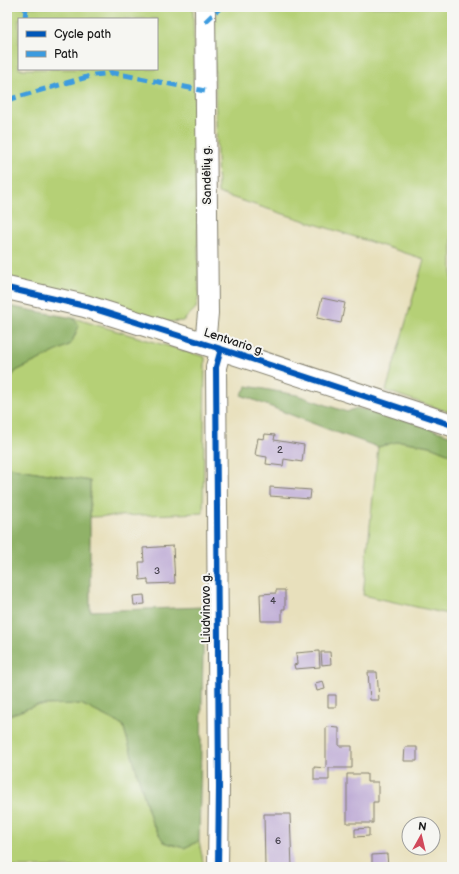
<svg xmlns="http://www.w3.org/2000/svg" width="459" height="874" viewBox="0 0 459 874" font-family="'Balsamiq Sans',sans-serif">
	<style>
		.green { fill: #b5d076; stroke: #687649; fill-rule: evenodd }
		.forest { fill: #90b267; stroke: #566742 }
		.building { fill: #beabd5 }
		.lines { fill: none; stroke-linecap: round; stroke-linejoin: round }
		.minor-casing { stroke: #827e6c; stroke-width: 22 }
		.major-casing { stroke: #827e6c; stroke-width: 24 }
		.minor { stroke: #fff; stroke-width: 20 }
		.major { stroke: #fff; stroke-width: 22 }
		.quiet { stroke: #3c9bdf; stroke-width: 5; stroke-dasharray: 10 5; stroke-linecap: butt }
		.cycleway-casing { stroke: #f6f6f2; stroke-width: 8 }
		.cycleway { stroke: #0057b8; stroke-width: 6 }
		.labels { text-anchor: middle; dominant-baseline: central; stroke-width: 4; stroke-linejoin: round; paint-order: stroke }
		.number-label { font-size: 10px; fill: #44404a }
		.street-label { font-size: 12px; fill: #1c1c1c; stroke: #f6f6f2 }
	</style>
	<rect width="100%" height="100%" fill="#f6f6f2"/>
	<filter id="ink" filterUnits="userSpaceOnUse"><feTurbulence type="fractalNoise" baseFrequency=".025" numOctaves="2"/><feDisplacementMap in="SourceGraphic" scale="8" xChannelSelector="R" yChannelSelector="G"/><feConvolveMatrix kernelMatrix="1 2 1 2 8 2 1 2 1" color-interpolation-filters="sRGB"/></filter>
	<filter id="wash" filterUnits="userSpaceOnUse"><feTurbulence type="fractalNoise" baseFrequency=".012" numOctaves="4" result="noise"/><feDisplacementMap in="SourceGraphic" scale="16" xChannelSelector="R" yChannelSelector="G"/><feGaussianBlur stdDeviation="0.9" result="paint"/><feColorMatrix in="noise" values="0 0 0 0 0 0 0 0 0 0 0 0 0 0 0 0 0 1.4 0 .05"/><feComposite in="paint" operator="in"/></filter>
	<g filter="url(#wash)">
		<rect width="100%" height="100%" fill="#e8e0bc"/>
		<!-- green -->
		<path class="green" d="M7,7H193L199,295L196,308L183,321L168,322L7,278ZM19,19H157V69H19Z
			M213,7H452V413L386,391L424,259L218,193Z
			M73,318L205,357L203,513L90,517V481L7,467V383L16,371L71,344L79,326Z
			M399,441L430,446L452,455V615L363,595L378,447Z
			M81,704L123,725L152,823L164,842L184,848L199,841L204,867H7V716L37,705Z"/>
		<!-- forest -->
		<path class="forest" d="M7,306L73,318L79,326L71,344L16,371L7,383Z
			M247,386L297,395L347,412L356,408L391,415L452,436V455L430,446L400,441L378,447L327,429L241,395Z
			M7,467L90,481V611L204,607L199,841L184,848L164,842L152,823L123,725L81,704L37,705L7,716Z"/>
		<g id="blocks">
			<!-- building -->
			<path class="building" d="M322,298L345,303L341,323L317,318Z
				M265,434L275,435L274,440L304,445L302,462L284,459L283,466L266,464L267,457L255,455L258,438L264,439Z
				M270,487L311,490L310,499L270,496Z
				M173,546L175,583L148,584V579L140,580L139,562H144L143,548Z
				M276,590H285V609H282V621H261L260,594L276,593Z
				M144,595L145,604L134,605L133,596Z
				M319,651L320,667L295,669L294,665L297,664L296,653Z
				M321,652H330L331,664L322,665Z
				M368,672H377L379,700H370Z
				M323,681L325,689L317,691L315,683Z
				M328,695H336V707H328Z
				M326,727L339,728V746H352V768H329V780H314V767L326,768Z
				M405,747H417V761H404Z
				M347,774H367V782H378V802H373V823H347Z
				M264,814H290L292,867H265Z
				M369,828V836L355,837V829Z
				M387,854L388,867H372V855Z
				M366,864L367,867H348V865Z"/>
		</g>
	</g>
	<g filter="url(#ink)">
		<use href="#blocks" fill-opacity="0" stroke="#827e6c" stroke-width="1"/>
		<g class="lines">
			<!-- minor casing -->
			<g class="minor-casing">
				<path id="minor" d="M203,343L206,334L208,313L205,7
					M218,867L219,787L216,367L221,349"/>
			</g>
			<!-- major casing -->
			<g class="major-casing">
				<path id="major" d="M7,288L85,306L221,349L452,425"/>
			</g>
			<!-- minor -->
			<use href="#minor" class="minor"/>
			<!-- major -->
			<use href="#major" class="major"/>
			<!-- quiet -->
			<path class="quiet" d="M25,19L26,7
				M205,22L221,7
				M109,72L205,91
				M7,100L94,75L113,73"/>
			<!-- cycleway casing -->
			<g class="cycleway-casing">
				<path id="cycleway" d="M7,288L85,306L221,349L452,425
					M218,867L219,787L216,367L221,349"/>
			</g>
			<!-- cycleway -->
			<use href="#cycleway" class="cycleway"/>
		</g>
	</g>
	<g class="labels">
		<!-- number labels -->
		<g class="number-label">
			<text x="280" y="450">2</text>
			<text x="157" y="571">3</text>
			<text x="273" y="601">4</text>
			<text x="278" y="841">6</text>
		</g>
		<!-- street labels -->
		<g class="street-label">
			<text transform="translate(207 175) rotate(-91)">Sandėlių g.</text>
			<text transform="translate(234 342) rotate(18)">Lentvario g.</text>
			<text transform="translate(206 608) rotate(-90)">Liudvinavo g.</text>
		</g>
	</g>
	<!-- margin -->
	<rect width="459" height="874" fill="none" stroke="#f6f6f2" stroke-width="24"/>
	<!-- legend -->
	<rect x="18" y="18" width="140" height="52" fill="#f6f6f2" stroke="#9f9f9c"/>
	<rect x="26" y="31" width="20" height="6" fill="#0057b8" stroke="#9f9f9c"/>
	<text x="54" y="38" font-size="12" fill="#1c1c1c">Cycle path</text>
	<rect x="26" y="51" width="20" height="6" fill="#3c9bdf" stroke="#9f9f9c"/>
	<text x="54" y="58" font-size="12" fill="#1c1c1c">Path</text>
	<!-- north arrow -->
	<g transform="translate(421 836) rotate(8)"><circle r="19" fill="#f6f6f2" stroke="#9f9f9c"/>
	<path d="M0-3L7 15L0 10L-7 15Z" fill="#d1495b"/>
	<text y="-6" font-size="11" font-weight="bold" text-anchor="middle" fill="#1c1c1c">N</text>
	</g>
</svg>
